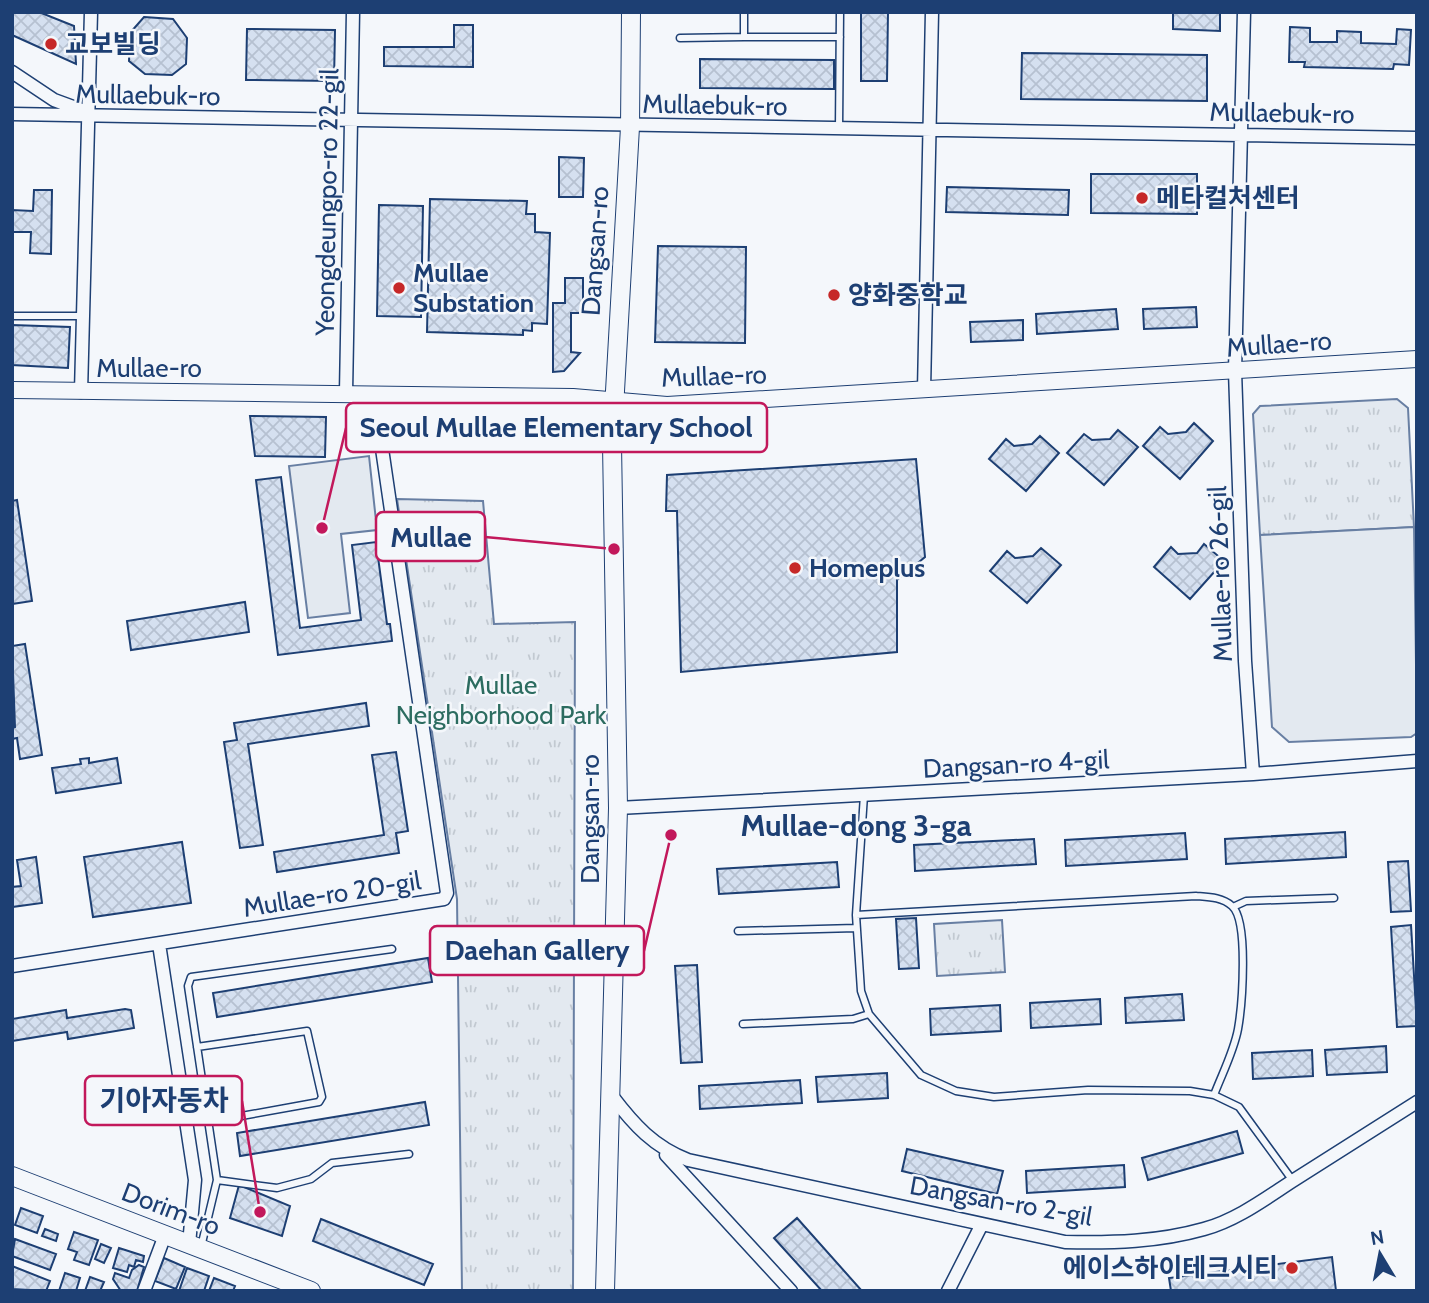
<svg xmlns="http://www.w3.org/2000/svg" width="1429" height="1303" viewBox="0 0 1429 1303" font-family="Cabin,'Noto Sans KR',sans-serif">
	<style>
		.park { fill: url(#park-tufts); stroke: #687fa3; stroke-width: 2 }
		.garden { fill: #e3e9f0; stroke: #687fa3; stroke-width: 2 }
		.building { fill: url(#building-cross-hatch); stroke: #1d3f73; stroke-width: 2 }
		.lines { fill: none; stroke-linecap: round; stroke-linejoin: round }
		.service-casing { stroke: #1d3f73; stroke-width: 9 }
		.minor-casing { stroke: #1d3f73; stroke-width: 15 }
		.tertiary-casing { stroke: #1d3f73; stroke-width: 18 }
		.secondary-casing { stroke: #1d3f73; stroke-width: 20 }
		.service { stroke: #f4f7fb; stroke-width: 6 }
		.minor { stroke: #f4f7fb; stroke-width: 12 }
		.tertiary { stroke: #f4f7fb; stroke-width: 16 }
		.secondary { stroke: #f4f7fb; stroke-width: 18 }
		.poi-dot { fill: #c62828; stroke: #f4f7fb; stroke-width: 2.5 }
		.labels { text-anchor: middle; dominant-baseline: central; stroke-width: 5; stroke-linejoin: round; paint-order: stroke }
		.poi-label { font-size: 26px; font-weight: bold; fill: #1d3f73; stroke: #f4f7fb; text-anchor: start }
		.street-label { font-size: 26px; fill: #1d3f73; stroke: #f4f7fb }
		.park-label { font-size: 26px; fill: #2c6c60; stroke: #f4f7fb }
		.quarter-label { font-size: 30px; font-weight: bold; fill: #1d3f73; stroke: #f4f7fb }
		.leader { fill: none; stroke: #c2185b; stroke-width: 2.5 }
		.callout-dot { fill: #c2185b; stroke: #f4f7fb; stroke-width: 2.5 }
		.callout { fill: #f4f7fb; stroke: #c2185b; stroke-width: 2.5 }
		.callout-label { font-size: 28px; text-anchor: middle; font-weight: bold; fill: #1d3f73 }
	</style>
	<defs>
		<pattern id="park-tufts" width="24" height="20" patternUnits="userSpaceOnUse" patternTransform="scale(1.75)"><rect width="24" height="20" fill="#e3e9f0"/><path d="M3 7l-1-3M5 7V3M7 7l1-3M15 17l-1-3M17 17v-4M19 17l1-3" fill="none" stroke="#c2c9d1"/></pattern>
		<pattern id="building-cross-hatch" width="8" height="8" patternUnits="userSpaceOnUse" patternTransform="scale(1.75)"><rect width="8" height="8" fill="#d5e0f0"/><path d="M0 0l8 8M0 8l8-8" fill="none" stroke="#b6c1d1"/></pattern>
	</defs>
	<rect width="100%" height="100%" fill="#f4f7fb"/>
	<!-- park -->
	<path class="park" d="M1397,399L1408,408L1414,527L1260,535L1253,414L1260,406Z
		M397,499L483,501L494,624L575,622L573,1291H462L457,899Z
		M1002,920L1005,972L937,976L934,924Z"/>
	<!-- garden -->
	<path class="garden" d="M369,456L377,530L341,534L350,613L308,618L289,466Z
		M1414,527L1417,733L1411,737L1289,742L1272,727L1260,535Z"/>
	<!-- building -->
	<path class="building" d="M12,12H39L74,26L76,64L12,35Z
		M861,12H888L887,81H861Z
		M1173,12H1220V31L1173,29Z
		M144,17L173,19L187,38L186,64L172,75L145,74L129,61L130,33Z
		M454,25H473V67L384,66V47H454Z
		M1290,27L1310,28V42H1337V31L1361,32V43L1396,44L1397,29L1411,30L1409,65L1394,64L1393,69L1304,67L1305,62H1289Z
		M247,29L335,30L334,81L246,80Z
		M1022,53L1207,55V101L1021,99Z
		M700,59L834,60V89L700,88Z
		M559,157L584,158L583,197H559Z
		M1091,174H1197V214L1091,213Z
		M947,187L1069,190L1068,215L946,212Z
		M34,190H52L51,254L30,253L31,232H12V210L33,211Z
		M430,199L527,201L526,214H535V232L550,233L547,324L532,323V331L523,330V335L427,332Z
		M379,205L423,206L421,317L377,316Z
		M658,246L746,247L745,343L655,342Z
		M565,278H583V313H571V352L580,353L564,371L553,372V303H565Z
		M1196,307L1197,327L1144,329L1143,309Z
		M1116,309L1118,329L1037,334L1036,314Z
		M1023,320V340L971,342L970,322Z
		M12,325L70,327L68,368L12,365Z
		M250,416L326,417L325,457L255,456Z
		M1194,423L1213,441L1180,479L1143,446L1160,427L1168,434L1186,432Z
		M1118,430L1138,447L1104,485L1067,453L1084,434L1092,440L1110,439Z
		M1040,436L1059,453L1026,491L989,459L1006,439L1014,446L1032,444Z
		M916,459L925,557L897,580V652L681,672L677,511H666L667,475Z
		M281,477L300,628L361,620L352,545L376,542L387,624H390L392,641L278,655L256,480Z
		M17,500L32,601L12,604V501Z
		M1204,544L1224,561L1190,599L1154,567L1171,547L1178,554L1197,553Z
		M1041,548L1061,565L1027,603L990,571L1007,551L1015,558L1033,556Z
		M245,602L249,632L131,650L127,621Z
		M25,644L42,755L20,759L17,738L12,739V728L15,727L12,646Z
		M366,703L369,726L248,744L263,845L240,848L224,742L237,740L234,723Z
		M396,752L408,831L396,833L399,853L277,872L274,852L384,835L372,755Z
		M89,758V763L117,758L121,783L56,793L52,768L81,764L80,759Z
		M1345,832L1346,857L1226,864L1225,839Z
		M1185,833L1187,859L1066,866L1065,840Z
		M1034,839L1036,864L915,871L914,845Z
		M182,842L191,903L93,917L84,857Z
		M36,857L42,903L12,907V887L21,886L17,860Z
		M1408,861L1411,911L1391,912L1388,862Z
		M837,862L839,887L719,894L717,869Z
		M916,918L919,968L899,969L896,919Z
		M1411,925L1417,1026L1397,1027L1391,927Z
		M428,958L432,982L217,1017L213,993Z
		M697,965L702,1062L681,1063L675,966Z
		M1182,994L1184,1020L1126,1023L1125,998Z
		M1100,999L1101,1024L1031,1028L1030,1003Z
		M1000,1005L1001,1031L931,1035L930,1009Z
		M125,1009L131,1010L134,1028L68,1039L67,1032L12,1041V1019L66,1010L67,1018Z
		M1386,1046L1387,1072L1327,1075L1325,1050Z
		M1312,1050L1313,1076L1253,1079L1252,1053Z
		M887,1073L888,1098L818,1102L816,1077Z
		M800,1080L802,1103L700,1109L699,1086Z
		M425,1102L429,1125L240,1156L237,1133Z
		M1237,1131L1243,1153L1148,1180L1142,1158Z
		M907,1149L1003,1171L997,1194L902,1171Z
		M1124,1165L1125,1187L1027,1193L1026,1171Z
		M239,1185L290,1206L282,1236L230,1218Z
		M21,1208L43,1216L37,1233L15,1225Z
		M797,1218L862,1291H822L774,1238Z
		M321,1219L433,1264L424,1285L313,1241Z
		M45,1229L58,1234L56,1241L42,1236Z
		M74,1232L98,1240L89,1265L74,1260L77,1252L68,1249Z
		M15,1239L56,1254L50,1270L12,1256Z
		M101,1244L111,1248L104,1263L95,1259Z
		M119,1248L144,1256L143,1262L136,1260L134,1267L129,1265L127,1272L113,1268Z
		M1332,1257L1336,1291H1171L1169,1278Z
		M164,1258L185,1267L176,1289L155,1281Z
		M139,1265L144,1267L137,1291H121L113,1279L115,1273L129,1278L132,1270Z
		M12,1266L50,1281L46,1291L12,1289Z
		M187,1268L209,1276L204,1291H179Z
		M65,1273L80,1278L76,1291H59Z
		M90,1277L104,1282L100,1291H85Z
		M214,1278L235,1286L233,1291H209Z"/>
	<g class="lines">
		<!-- service casing -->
		<g class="service-casing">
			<path id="service" d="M744,12V37H840
				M680,38L744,37
				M839,128L840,12
				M12,316H83
				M864,795L856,915L861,991L869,1014L921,1075L956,1091L994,1097L1088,1090L1190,1091L1214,1095L1239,1107L1293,1181
				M1233,907L1246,901L1334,898
				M856,915L1196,896C1208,897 1222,897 1232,906C1249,921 1242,1006 1238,1029C1234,1051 1222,1074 1214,1095
				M738,931L856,928
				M743,1024L853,1019L869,1014
				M197,1047L307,1031L322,1097L319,1102L208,1122
				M217,1180L277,1188L311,1179L332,1163L409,1154
				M201,1247L217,1180L188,986L191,977L392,949"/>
		</g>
		<!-- minor casing -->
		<g class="minor-casing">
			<path id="minor" d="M1244,12L1235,371L1245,661L1253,774
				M12,72L54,100L84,111L87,115
				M12,114L1417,138
				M924,390L932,12
				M81,392L91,12
				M346,393L353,12
				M618,808L1253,774L1417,761
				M159,944L195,1180L189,1244
				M12,966L444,899L447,893L374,394
				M612,1096C634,1125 654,1147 688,1160L1065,1242C1113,1243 1158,1242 1204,1229C1237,1220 1266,1198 1294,1180C1335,1154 1376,1128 1417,1102
				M666,1155L791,1291
				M144,1291L165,1235
				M948,1291L982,1224"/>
		</g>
		<!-- tertiary casing -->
		<g class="tertiary-casing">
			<path id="tertiary" d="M12,390L573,397L667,405L1417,359"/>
		</g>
		<!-- secondary casing -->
		<g class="secondary-casing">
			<path id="secondary" d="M12,1176L311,1291
				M605,1291L618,808L612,444L630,127L631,12"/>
		</g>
		<!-- service -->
		<use href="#service" class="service"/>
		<!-- minor -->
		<use href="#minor" class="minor"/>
		<!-- tertiary -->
		<use href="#tertiary" class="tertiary"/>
		<!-- secondary -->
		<use href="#secondary" class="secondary"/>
	</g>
	<!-- markers -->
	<g class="poi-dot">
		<circle cx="51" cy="44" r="7"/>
		<circle cx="1142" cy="198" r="7"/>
		<circle cx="399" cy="288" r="7"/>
		<circle cx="834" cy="295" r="7"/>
		<circle cx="795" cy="568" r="7"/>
		<circle cx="1292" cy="1268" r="7"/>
	</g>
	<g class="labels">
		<!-- poi labels -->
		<g class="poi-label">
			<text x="65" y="44">교보빌딩</text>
			<text x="1156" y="198">메타컬처센터</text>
			<text x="413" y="273">Mullae<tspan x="413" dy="30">Substation</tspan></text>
			<text x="848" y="295">양화중학교</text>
			<text x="809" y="568">Homeplus</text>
			<text x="1278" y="1268" text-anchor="end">에이스하이테크시티</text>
		</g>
		<!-- street labels -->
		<g class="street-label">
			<text transform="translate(148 95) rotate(1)">Mullaebuk-ro</text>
			<text transform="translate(715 105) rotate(1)">Mullaebuk-ro</text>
			<text transform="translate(1282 113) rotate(1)">Mullaebuk-ro</text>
			<text transform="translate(327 202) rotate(-89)">Yeongdeungpo-ro 22-gil</text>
			<text transform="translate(595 251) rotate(-86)">Dangsan-ro</text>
			<text transform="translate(1279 344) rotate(-4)">Mullae-ro</text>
			<text x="149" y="368">Mullae-ro</text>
			<text transform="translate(714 376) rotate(-2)">Mullae-ro</text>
			<text transform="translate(1220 574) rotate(-92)">Mullae-ro 26-gil</text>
			<text transform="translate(1016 764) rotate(-3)">Dangsan-ro 4-gil</text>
			<text transform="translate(590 819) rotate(-90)">Dangsan-ro</text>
			<text transform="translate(332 894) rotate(-9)">Mullae-ro 20-gil</text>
			<text transform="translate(1001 1201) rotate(10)">Dangsan-ro 2-gil</text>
			<text transform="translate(171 1209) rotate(21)">Dorim-ro</text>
		</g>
		<!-- park labels -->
		<g class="park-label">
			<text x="501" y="685">Mullae<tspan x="501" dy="30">Neighborhood Park</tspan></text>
		</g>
		<!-- quarter labels -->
		<g class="quarter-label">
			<text x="856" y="825">Mullae-dong 3-ga</text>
		</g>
	</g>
	<!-- callouts -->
	<path class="leader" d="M322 528L346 428M614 549L485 537M671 835L644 951M260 1212L242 1101"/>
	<g class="callout-dot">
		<circle cx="322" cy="528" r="7"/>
		<circle cx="614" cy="549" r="7"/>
		<circle cx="671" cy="835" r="7"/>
		<circle cx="260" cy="1212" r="7"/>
	</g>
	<g class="callout">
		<rect x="346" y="403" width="421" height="49" rx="7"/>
		<rect x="376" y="512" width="109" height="49" rx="7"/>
		<rect x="430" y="926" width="214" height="49" rx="7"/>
		<rect x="85" y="1076" width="157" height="49" rx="7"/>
	</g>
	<g class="callout-label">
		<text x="556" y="437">Seoul Mullae Elementary School</text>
		<text x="431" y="547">Mullae</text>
		<text x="537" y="960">Daehan Gallery</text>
		<text x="164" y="1110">기아자동차</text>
	</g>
	<!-- border -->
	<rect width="1429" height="1303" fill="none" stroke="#1d3f73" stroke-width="28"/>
	<!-- north arrow -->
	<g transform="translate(1380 1254) rotate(350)" stroke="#f4f7fb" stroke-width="5" paint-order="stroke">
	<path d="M0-5L12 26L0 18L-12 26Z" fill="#1d3f73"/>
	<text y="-10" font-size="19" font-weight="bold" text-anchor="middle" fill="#1d3f73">N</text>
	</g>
</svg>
